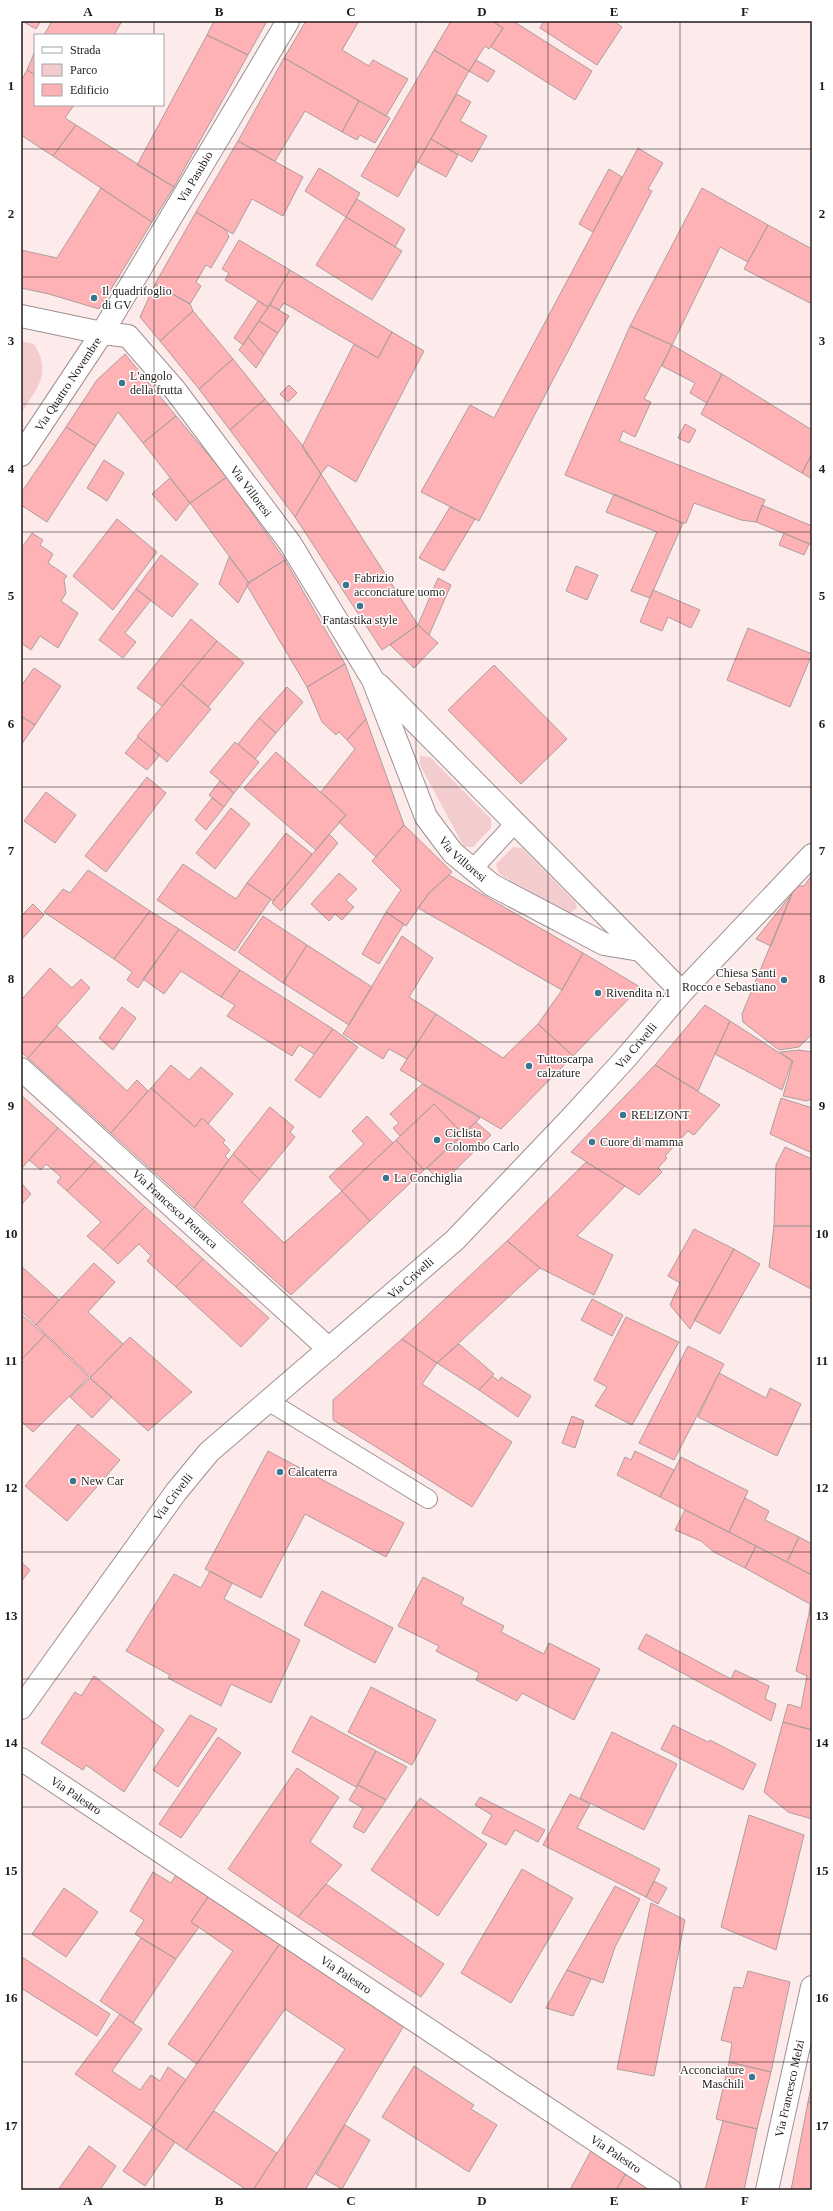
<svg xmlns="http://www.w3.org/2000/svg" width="833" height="2211" viewBox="0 0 833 2211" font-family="'Times New Roman',serif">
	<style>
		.green { fill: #f3cccd }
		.building { fill: #ffb2b5; stroke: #ae9d9d }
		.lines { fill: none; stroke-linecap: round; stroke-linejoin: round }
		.service-casing { stroke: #a09090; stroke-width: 20 }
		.minor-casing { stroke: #a09090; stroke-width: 24 }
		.service { stroke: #fff; stroke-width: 18 }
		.minor { stroke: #fff; stroke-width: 22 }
		.grid { fill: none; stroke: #211b1b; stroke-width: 1; stroke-opacity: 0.55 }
		.poi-dot { fill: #3a768e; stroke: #fff; stroke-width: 1.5 }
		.labels { text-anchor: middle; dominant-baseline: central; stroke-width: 3; stroke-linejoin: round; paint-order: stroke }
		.street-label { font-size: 12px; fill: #211b1b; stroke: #fff }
		.poi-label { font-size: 12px; fill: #211b1b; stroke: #fff; text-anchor: start }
		.neatline { fill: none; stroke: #211b1b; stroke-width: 1.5 }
		.grid-label { font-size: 13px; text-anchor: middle; font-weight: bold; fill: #211b1b }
	</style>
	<rect width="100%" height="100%" fill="#fdebec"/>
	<!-- green -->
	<path class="green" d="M21,341L34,344C52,373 38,386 22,412Z
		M420,756L430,757L491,819V828L473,847H464L420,765Z
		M513,847L522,848L576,903L577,908L570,913L499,874L496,864Z"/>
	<!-- building -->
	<path class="building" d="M22,21H41L36,29Z
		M52,21H122L114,35H44Z
		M214,21H267L248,55L207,35Z
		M306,21H359L342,50L369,66L373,60L408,79L386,116L284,58Z
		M451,21H492L503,28L489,49L485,46L469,71L434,50Z
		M492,21H513L592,71L575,100L491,47L503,28Z
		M544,21H613L622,27L597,65L540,28Z
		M207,35L248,55L174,187L137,165Z
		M434,50L469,71L398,197L361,176Z
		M35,51V75L27,70Z
		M284,58L359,101L342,132L305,111L275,161L238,141Z
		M476,60L495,71L488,82L469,71Z
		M27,70L35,75V105H74L65,118L76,125L53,156L21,135V81Z
		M457,94L471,102L460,121L487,136L472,162L431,139Z
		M359,101L390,118L375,143L360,135L357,140L342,132Z
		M76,125L174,187L152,222L53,156Z
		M431,139L458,155L446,177L418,162Z
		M238,141L303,177L283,216L252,199L233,234L196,212Z
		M638,148L663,163L648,189L652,191L479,521L421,492L470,405L494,418Z
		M319,168L360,193L346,217L305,191Z
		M609,169L622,177L593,232L579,224Z
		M101,188L152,222L99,309L49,294L21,288V250L57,258Z
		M702,188L768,225L748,262L720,247L672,345L630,326Z
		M357,199L405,229L395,247L346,217Z
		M196,212L226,230L229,237L211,268L206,265L196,282L201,286L190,304L155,284Z
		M346,217L402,251L372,300L316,265Z
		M768,225L812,249V304L744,269Z
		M239,240L290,270L268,307L225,280L229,273L222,269Z
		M290,270L392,332L378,358L284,303L279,310L270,305Z
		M155,284L190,304L193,311L160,341L140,317Z
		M258,301L268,307L243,345L234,338Z
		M270,305L289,316L278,333L259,321Z
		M193,311L233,359L199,389L160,341Z
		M259,321L278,333L264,355L248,337Z
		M630,326L672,345L644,399L651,402L635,437L623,431L619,441L765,500L756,522L741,520L694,503L686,523H683L565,475Z
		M392,332L424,351L356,482L328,465L321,474L302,447L354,344L378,358Z
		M248,337L264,355L256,368L239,350Z
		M672,345L722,374L707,403L690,393L695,383L662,366Z
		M125,354L176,416L143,443L118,412L96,446L66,427L97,380Z
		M233,359L265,399L230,430L199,389Z
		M722,374L812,430V454L802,473L701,414Z
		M289,385L297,393L288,402L280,394Z
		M265,399L303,446L321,474L295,517L230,430Z
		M176,416L227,477L190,503L143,443Z
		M685,424L696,430L689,443L678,438Z
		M66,427L96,446L47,522L21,505V493Z
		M812,454V479L802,473Z
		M104,460L124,473L107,501L87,488Z
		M321,474L418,625L382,650L295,517Z
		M227,477L285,560L249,583L190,503Z
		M170,478L190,503L176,521L152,494Z
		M614,494L683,523L650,598L631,591L657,532L606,512Z
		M762,505L812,526V545L756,522Z
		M450,507L475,519L444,571L419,558Z
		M117,519L157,552L113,610L73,576Z
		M32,533L43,540L40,545L53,554L48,563L67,576L64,580L66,593L61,601L78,613L58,648L40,636L31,650L21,643V549Z
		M784,533L809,544L804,555L779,545Z
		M161,555L198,584L172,617L136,589Z
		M229,557L249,583L238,603L219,584Z
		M285,560L345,664L307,687L246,584Z
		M576,566L598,575L587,600L566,591Z
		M438,578L451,585L429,635L418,625Z
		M136,589L151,600L125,633L136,642L123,658L99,640Z
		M653,590L700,610L691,628L668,617L662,631L640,622Z
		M191,619L217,641L162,706L137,688Z
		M418,625L438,643L414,668L390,645Z
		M748,628L812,654L790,707L727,680Z
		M217,641L244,663L208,707L181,684Z
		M345,664L366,719L347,740L339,732L336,735L322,722L307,687Z
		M494,665L567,739L521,784L448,710Z
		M34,668L61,686L35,725L21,716V686Z
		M181,684L211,709L167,762L137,736Z
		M287,687L303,702L276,733L259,718Z
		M21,716L35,725L21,745Z
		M259,718L276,733L255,759L238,744Z
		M366,719L404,825L376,857L339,822L346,815L321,792L355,749L347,740Z
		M138,737L160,755L147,770L125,753Z
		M235,742L259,762L234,793L210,772Z
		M276,752L346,815L316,850L244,788Z
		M147,777L166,793L106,872L85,856Z
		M220,781L234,793L224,807L209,795Z
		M46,792L76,815L55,843L24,821Z
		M212,798L224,807L206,830L195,820Z
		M231,808L250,824L215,869L196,853Z
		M404,825L452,872L429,893L406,926L386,912L401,890L372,861Z
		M286,833L312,854L273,901L247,883Z
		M329,834L338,843L281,911L272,903Z
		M183,864L236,899L247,883L271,899L235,951L157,900Z
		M88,870L150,911L114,959L44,912L63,889L70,893Z
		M339,873L357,889L346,900L354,907L342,920L335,914L329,921L311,904Z
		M449,875L583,953L562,990L418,908L429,893Z
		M812,875V1034L799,1047L779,1050L743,1022L742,1014L795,886H804Z
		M792,894L771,946L756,939Z
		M33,904L44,915L21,940V916Z
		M150,911L179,929L138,988L127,980L132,972L114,959Z
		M386,912L404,924L379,964L362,954Z
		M263,916L307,945L283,983L238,952Z
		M179,929L240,970L221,997L181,971L164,994L143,979Z
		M402,936L433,958L409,997L436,1014L407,1059L389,1049L383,1059L343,1034Z
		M307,945L372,987L349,1025L283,983Z
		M583,953L640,987L573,1056L538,1024L562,990Z
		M50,968L72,988L81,979L90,988L28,1058L21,1052V996L23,998Z
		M240,970L333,1029L314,1054L299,1045L292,1056L227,1016L235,1005L221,997Z
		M705,1005L730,1021L698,1091L655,1065Z
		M122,1007L136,1018L113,1050L99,1038Z
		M436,1014L503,1058L538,1024L573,1056L501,1129L400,1070Z
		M730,1021L792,1061L782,1090L715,1054Z
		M57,1026L127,1091L137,1080L148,1091L111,1133L28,1058Z
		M333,1029L358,1047L320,1098L295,1080Z
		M799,1050L812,1052V1099L806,1101L783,1096L793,1061L780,1052Z
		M171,1065L189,1080L201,1067L233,1094L208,1124L202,1118L195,1127L151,1088Z
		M655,1065L720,1105L694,1135L688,1131L665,1156L667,1158L658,1168L662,1172L639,1195L571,1152Z
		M422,1084L480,1118L463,1134L434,1104L400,1136L393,1128L399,1123L390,1114Z
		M151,1088L195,1127L202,1118L225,1140L223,1143L230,1150L225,1156L229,1160L194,1208L111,1133Z
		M21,1095L58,1128L21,1169Z
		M781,1098L812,1108V1153L770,1134Z
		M434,1104L463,1134L424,1170L396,1140Z
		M270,1107L294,1127L290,1132L295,1137L260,1180L233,1154Z
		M367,1116L393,1143L342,1191L329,1177L364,1144L352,1131Z
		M476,1122L491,1135L442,1183L427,1168Z
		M58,1128L95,1161L67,1191L57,1182L61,1177L46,1164L41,1170L29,1160Z
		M396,1140L424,1170L370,1221L342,1191Z
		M785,1147L812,1159V1226H774L776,1165Z
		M233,1154L260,1180L242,1202L284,1243L342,1191L370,1221L291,1295L194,1208Z
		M95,1161L145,1207L103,1250L87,1236L101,1222L67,1191Z
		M586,1162L625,1186L577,1236L613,1255L594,1295L540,1268L507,1241Z
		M21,1183L31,1194L21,1205Z
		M145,1207L203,1259L176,1287L147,1261L151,1256L139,1244L118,1264L103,1250Z
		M774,1226H812L811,1289L769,1267Z
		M694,1229L734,1249L690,1329L670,1305L680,1283L668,1276Z
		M507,1241L540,1268L437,1363L402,1339Z
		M734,1249L760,1264L720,1334L694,1320Z
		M203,1259L269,1318L241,1347L176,1287Z
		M94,1263L115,1282L88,1312L123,1344L91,1377L36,1325Z
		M21,1266L59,1300L36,1325L21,1311Z
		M592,1299L623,1315L612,1336L581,1320Z
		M21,1314L45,1335L21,1360Z
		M626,1317L679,1342L632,1425L595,1406L607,1387L594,1380Z
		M45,1335L89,1377L33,1432L21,1421V1360Z
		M130,1337L192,1392L148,1431L90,1378Z
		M402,1339L437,1363L422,1384L512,1442L472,1507L333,1420V1400Z
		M459,1344L494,1374L479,1390L437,1363Z
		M688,1346L724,1364L674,1460L639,1443Z
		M719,1373L766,1398L770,1388L801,1404L777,1456L698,1417Z
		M492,1376L499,1381L501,1377L531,1396L518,1417L479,1390Z
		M90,1378L112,1397L92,1418L70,1397Z
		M572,1416L584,1421L575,1448L562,1443Z
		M78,1424L120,1460L67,1521L25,1486Z
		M268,1451L404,1523L386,1557L305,1514L261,1598L205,1569Z
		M635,1451L674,1470L660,1497L617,1475L625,1457L631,1460Z
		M681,1457L748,1491L729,1532L660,1497Z
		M745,1498L769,1511L765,1520L799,1537L787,1562L729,1532Z
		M685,1510L756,1546L745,1568L714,1552L701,1541L675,1530Z
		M799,1537L812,1544V1575L787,1562Z
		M756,1546L812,1575V1615L809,1614L810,1604L745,1568Z
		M21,1562L30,1570L21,1582Z
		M210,1571L232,1583L224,1599L300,1640L271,1703L231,1684L221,1706L168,1678L170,1675L126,1651L174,1574L201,1588Z
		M423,1577L464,1598L461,1604L504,1626L501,1632L544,1654L549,1643L600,1669L574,1720L522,1693L517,1701L476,1680L479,1673L436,1651L439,1646L398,1626Z
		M322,1591L393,1628L375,1663L304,1625Z
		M809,1614L812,1615V1730L783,1722L788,1704L801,1708L807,1676L796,1671Z
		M646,1634L731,1679L735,1670L769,1686L765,1699L776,1704L771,1721L638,1649Z
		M94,1676L164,1730L124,1792L86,1765L83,1770L41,1743L75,1692L81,1696Z
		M371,1687L436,1720L412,1765L348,1732Z
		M190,1715L217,1729L178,1787L153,1770Z
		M311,1716L376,1751L356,1787L292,1752Z
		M783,1722L812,1730V1819L788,1812L764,1792Z
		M673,1725L708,1742L710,1740L756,1764L743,1790L661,1749Z
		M612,1732L677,1764L644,1830L580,1798Z
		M218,1737L241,1753L181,1838L159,1824Z
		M376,1751L407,1767L386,1800L358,1785Z
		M297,1768L339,1797L310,1842L342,1865L298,1917L228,1869Z
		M358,1785L386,1800L364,1833L353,1827L363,1808L349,1800Z
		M570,1794L590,1804L577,1828L660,1869L646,1897L543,1845Z
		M480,1797L545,1830L538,1842L515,1830L506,1845L482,1833L492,1815L475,1805Z
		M420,1798L487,1844L438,1916L371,1870Z
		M749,1815L804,1835L776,1950L721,1927Z
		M522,1869L573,1898L511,2003L461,1973Z
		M153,1872L171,1883L177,1873L210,1894L191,1922L199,1927L176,1959L135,1934L144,1920L130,1911Z
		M654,1881L667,1888L658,1904L646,1897Z
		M326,1884L444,1964L421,1997L298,1917Z
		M615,1886L640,1899L615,1947L603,1983L567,1970Z
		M64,1888L98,1912L66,1957L32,1934Z
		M210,1894L281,1942L197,2064L168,2044L233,1951L191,1922Z
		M651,1903L685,1920L654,2076L617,2069Z
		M141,1938L176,1959L133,2023L100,2001Z
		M281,1942L405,2024L305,2190H253L345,2049L285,2009L186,2150L153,2127Z
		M22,1957L110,2014L97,2036L21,1988Z
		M567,1970L591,1979L573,2016L546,2008Z
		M748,1971L790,1982L771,2072L729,2062L732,2043L721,2040L734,1987L743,1988Z
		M120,2014L142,2029L112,2071L140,2090L151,2075L160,2081L168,2067L186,2080L153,2127L75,2074Z
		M729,2062L771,2072L757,2129L716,2119Z
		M414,2066L474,2105L471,2109L497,2125L469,2172L382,2117Z
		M812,2082V2103L808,2102Z
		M808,2102L812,2103V2190H791Z
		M214,2111L277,2153L253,2190H247L186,2150Z
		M723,2121L757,2129L744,2190H705Z
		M345,2125L370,2140L342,2189L316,2174Z
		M153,2127L175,2142L145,2186L123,2171Z
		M89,2146L116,2166L100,2190H58Z
		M593,2147L628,2170L616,2190H570Z
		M628,2170L660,2190H616Z"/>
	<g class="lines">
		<!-- service casing -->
		<g class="service-casing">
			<path id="service" d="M472,870L516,822
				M268,1401L428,1499"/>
		</g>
		<!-- minor casing -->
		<g class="minor-casing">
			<g id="minor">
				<path id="s1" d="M21,316L102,333L128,336L175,390L290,543L373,680L426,817L453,853L492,885L604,944L640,950"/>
				<path id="s2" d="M21,455L102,333L288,21"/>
				<path d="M379,685L682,992"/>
				<path id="s3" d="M21,1069L329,1349"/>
				<path id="s4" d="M21,1708L176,1492L209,1452L455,1240L571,1118L625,1059L682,992L812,855"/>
				<path id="s5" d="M21,1759L670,2190"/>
				<path id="s6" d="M767,2190L812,1987"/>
			</g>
		</g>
		<!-- service -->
		<use href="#service" class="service"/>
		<!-- minor -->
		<use href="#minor" class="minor"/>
	</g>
	<!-- grid -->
	<path class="grid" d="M154,21V35M285,21V2190M416,21V2190M548,21V2190M680,21V2190M154,105V2190M21,149H812M21,277H812M21,404H812M21,532H812M21,659H812M21,787H812M21,914H812M21,1042H812M21,1169H812M21,1297H812M21,1424H812M21,1552H812M21,1679H812M21,1807H812M21,1934H812M21,2062H812"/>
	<!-- markers -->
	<g class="poi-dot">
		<circle cx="94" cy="298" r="4"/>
		<circle cx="122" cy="383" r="4"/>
		<circle cx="346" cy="585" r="4"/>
		<circle cx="360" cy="606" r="4"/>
		<circle cx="784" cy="980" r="4"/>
		<circle cx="598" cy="993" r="4"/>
		<circle cx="529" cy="1066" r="4"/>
		<circle cx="623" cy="1115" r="4"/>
		<circle cx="437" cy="1140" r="4"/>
		<circle cx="592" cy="1142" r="4"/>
		<circle cx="386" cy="1178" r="4"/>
		<circle cx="280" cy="1472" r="4"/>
		<circle cx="73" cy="1481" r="4"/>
		<circle cx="752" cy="2077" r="4"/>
	</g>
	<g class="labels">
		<!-- street labels -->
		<g class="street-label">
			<text stroke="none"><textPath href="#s2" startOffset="328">Via Pasubio</textPath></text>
			<text stroke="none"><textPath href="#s2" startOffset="85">Via Quattro Novembre</textPath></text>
			<text stroke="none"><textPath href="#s1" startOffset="307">Via Villoresi</textPath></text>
			<text stroke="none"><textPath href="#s1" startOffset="735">Via Villoresi</textPath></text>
			<text stroke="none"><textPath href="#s4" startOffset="908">Via Crivelli</textPath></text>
			<text stroke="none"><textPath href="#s3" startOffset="208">Via Francesco Petrarca</textPath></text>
			<text stroke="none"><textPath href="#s4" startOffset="584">Via Crivelli</textPath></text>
			<text stroke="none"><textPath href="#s4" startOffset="260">Via Crivelli</textPath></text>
			<text stroke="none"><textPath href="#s5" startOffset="66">Via Palestro</textPath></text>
			<text stroke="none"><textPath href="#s5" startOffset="390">Via Palestro</textPath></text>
			<text stroke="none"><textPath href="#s6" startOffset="104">Via Francesco Melzi</textPath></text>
			<text stroke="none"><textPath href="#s5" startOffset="714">Via Palestro</textPath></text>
		</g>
		<!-- poi labels -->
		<g class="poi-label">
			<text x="102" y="291">Il quadrifoglio<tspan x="102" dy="14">di GV</tspan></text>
			<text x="130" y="376">L'angolo<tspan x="130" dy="14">della frutta</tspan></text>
			<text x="354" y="578">Fabrizio<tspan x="354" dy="14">acconciature uomo</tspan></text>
			<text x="360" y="620" text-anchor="middle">Fantastika style</text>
			<text x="776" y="973" text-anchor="end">Chiesa Santi<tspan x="776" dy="14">Rocco e Sebastiano</tspan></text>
			<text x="606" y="993">Rivendita n.1</text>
			<text x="537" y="1059">Tuttoscarpa<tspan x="537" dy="14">calzature</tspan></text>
			<text x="631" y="1115">RELIZONT</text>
			<text x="445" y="1133">Ciclista<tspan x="445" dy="14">Colombo Carlo</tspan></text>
			<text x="600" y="1142">Cuore di mamma</text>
			<text x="394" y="1178">La Conchiglia</text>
			<text x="288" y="1472">Calcaterra</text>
			<text x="81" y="1481">New Car</text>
			<text x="744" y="2070" text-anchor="end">Acconciature<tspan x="744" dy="14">Maschili</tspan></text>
		</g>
	</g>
	<!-- border -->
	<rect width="833" height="2211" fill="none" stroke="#ffffff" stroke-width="44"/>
	<!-- legend -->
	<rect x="34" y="34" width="130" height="72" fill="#ffffff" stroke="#a6a4a4"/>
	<rect x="42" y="47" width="20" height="6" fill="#ffffff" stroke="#a6a4a4"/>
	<text x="70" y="54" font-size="12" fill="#211b1b">Strada</text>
	<rect x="42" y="64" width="20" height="12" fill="#f3cccd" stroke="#a6a4a4"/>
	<text x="70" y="74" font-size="12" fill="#211b1b">Parco</text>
	<rect x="42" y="84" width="20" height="12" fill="#ffb2b5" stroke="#a6a4a4"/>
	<text x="70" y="94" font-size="12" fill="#211b1b">Edificio</text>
	<rect x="22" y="22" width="789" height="2167" class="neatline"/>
	<g class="grid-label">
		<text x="88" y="16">A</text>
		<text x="219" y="16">B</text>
		<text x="351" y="16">C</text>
		<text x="482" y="16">D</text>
		<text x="614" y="16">E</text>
		<text x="745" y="16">F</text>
		<text x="11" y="90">1</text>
		<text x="822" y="90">1</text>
		<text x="11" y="218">2</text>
		<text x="822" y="218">2</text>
		<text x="11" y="345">3</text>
		<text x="822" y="345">3</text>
		<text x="11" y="473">4</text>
		<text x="822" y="473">4</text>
		<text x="11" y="600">5</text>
		<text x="822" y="600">5</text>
		<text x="11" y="728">6</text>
		<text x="822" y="728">6</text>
		<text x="11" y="855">7</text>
		<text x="822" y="855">7</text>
		<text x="11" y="983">8</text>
		<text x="822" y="983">8</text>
		<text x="11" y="1110">9</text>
		<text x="822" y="1110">9</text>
		<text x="11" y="1238">10</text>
		<text x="822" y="1238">10</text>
		<text x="11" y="1365">11</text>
		<text x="822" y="1365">11</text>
		<text x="11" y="1492">12</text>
		<text x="822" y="1492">12</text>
		<text x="11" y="1620">13</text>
		<text x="822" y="1620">13</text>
		<text x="11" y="1747">14</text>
		<text x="822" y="1747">14</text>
		<text x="11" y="1875">15</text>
		<text x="822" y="1875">15</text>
		<text x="11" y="2002">16</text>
		<text x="822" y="2002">16</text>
		<text x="11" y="2130">17</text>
		<text x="822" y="2130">17</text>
		<text x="88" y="2205">A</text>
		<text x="219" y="2205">B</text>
		<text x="351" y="2205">C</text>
		<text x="482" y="2205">D</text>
		<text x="614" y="2205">E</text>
		<text x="745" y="2205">F</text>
	</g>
</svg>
